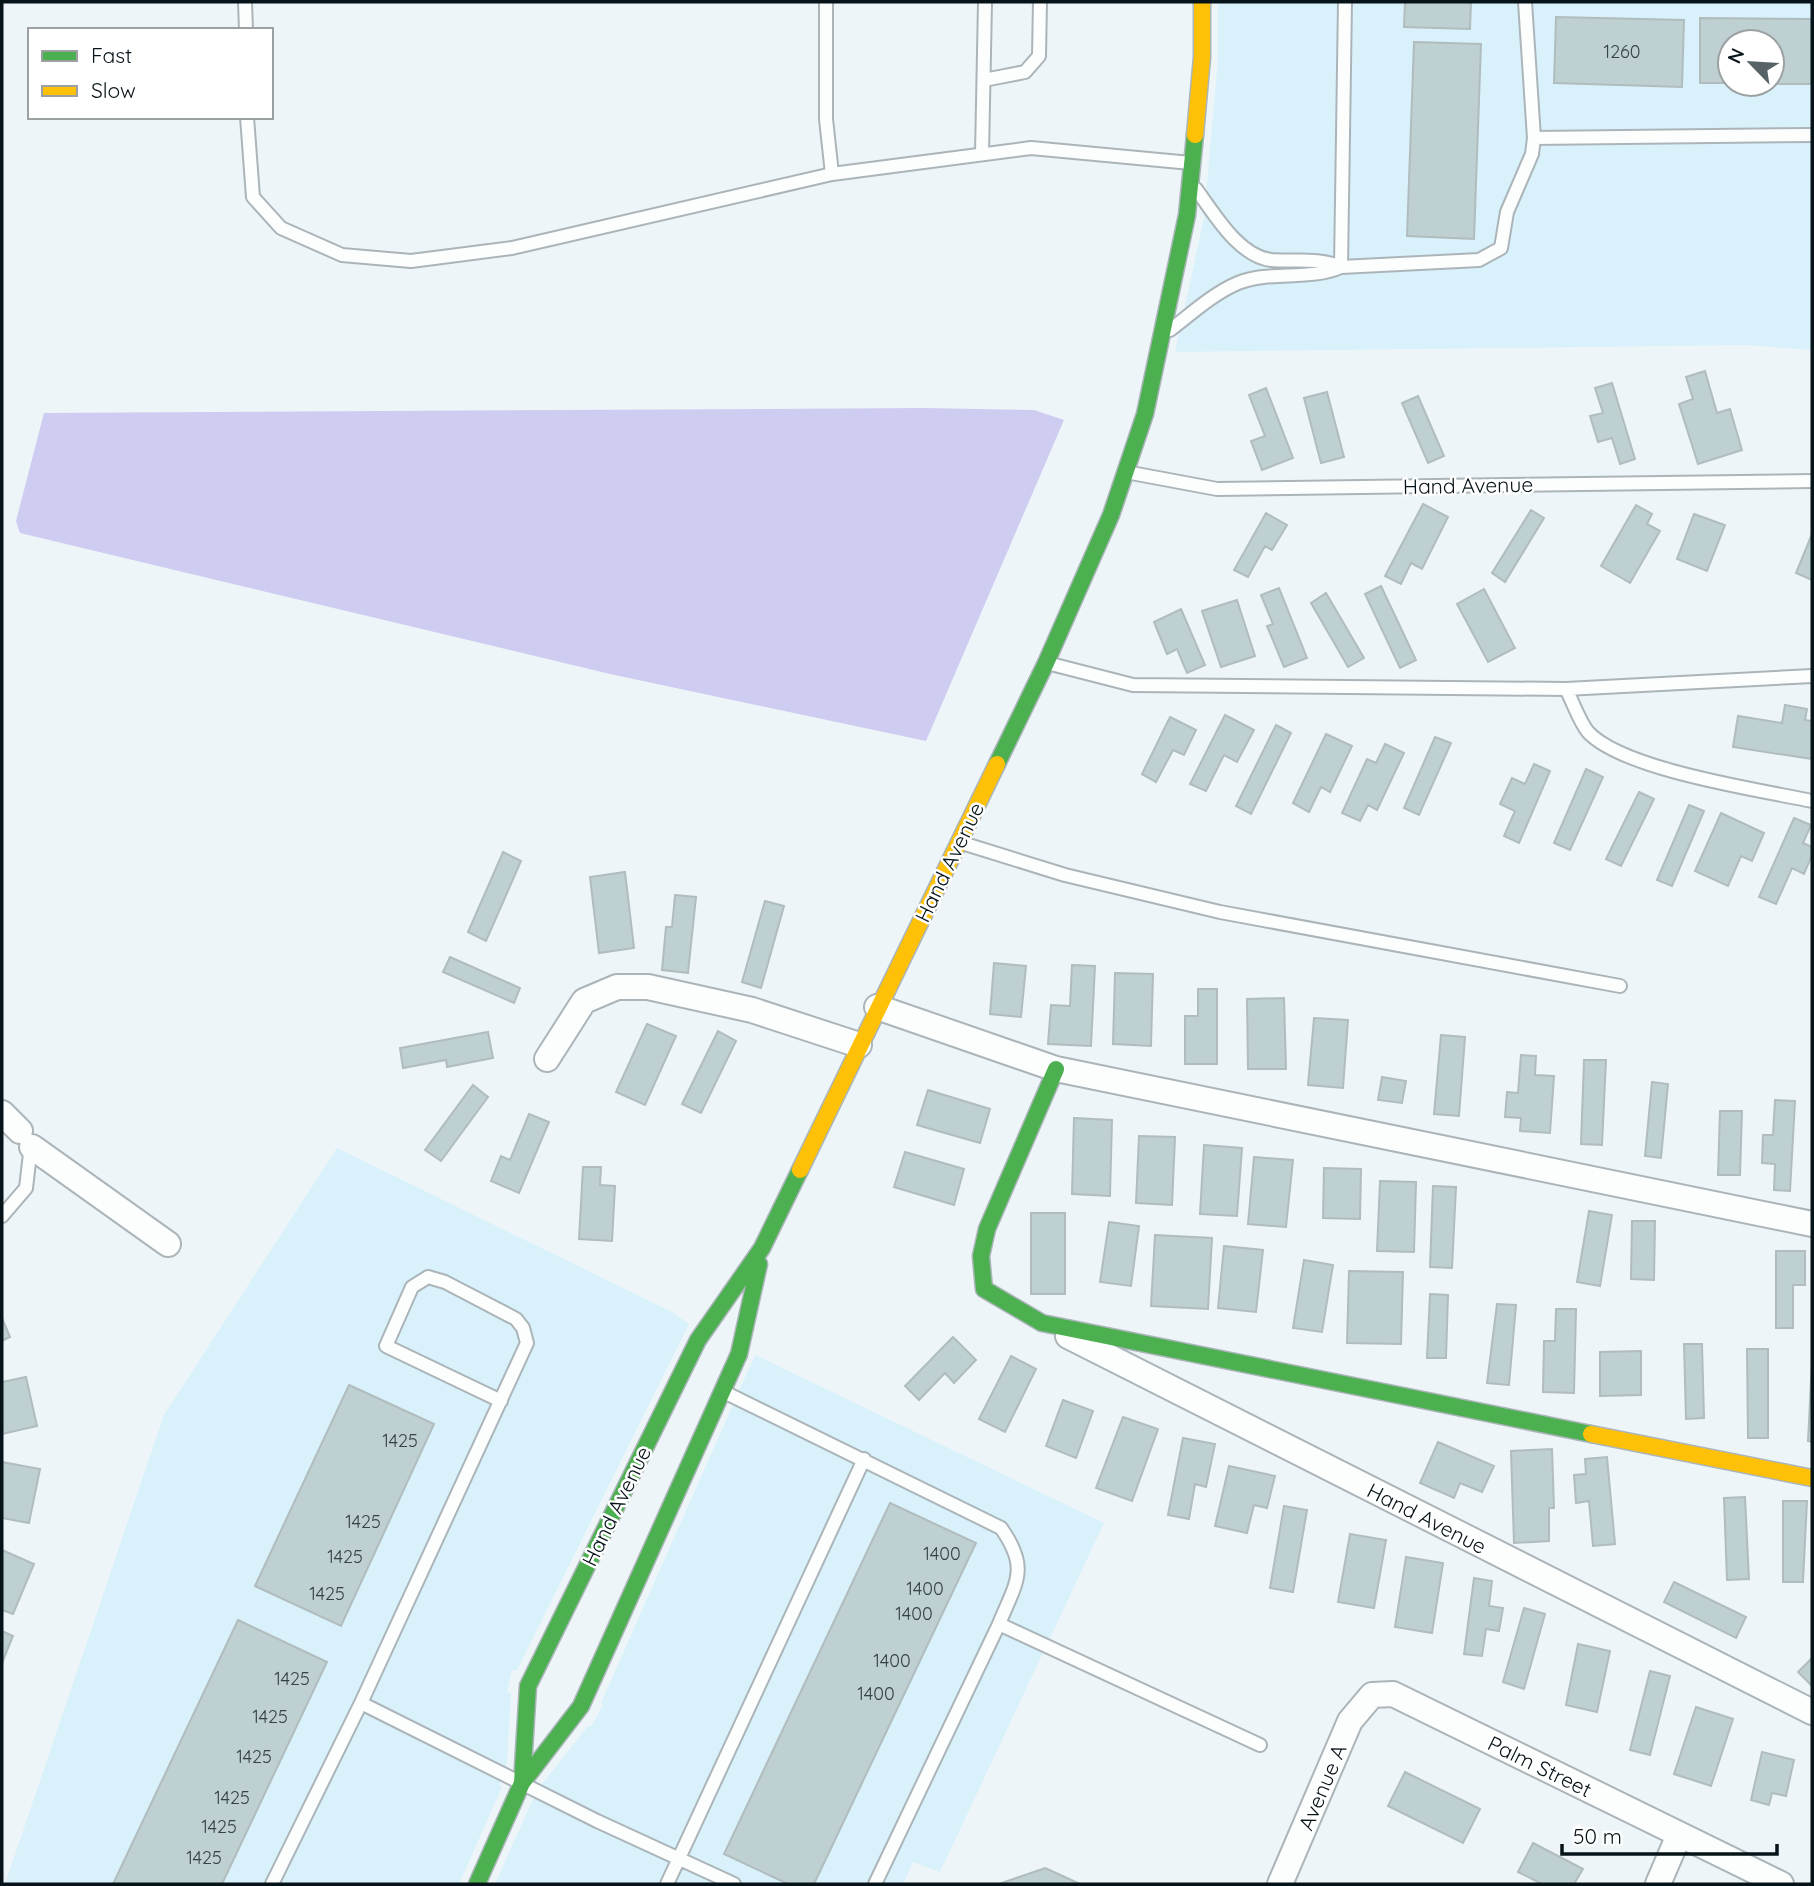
<svg xmlns="http://www.w3.org/2000/svg" width="1814" height="1886" viewBox="0 0 1814 1886" font-family="Quicksand,sans-serif">
	<style>
		.built { fill: #d9f1fb; fill-rule: evenodd }
		.water { fill: #cfccf1 }
		.building { fill: #bed0d2; stroke: #b0bcbd; stroke-width: 2 }
		.lines { fill: none; stroke-linecap: round; stroke-linejoin: round }
		.lane-casing { stroke: #abb5b9; stroke-width: 16 }
		.street-casing { stroke: #abb5b9; stroke-width: 28 }
		.fast-casing { stroke: #abb5b9; stroke-width: 19 }
		.slow-casing { stroke: #abb5b9; stroke-width: 19 }
		.lane { stroke: #fcfefe; stroke-width: 12 }
		.street { stroke: #fcfefe; stroke-width: 24 }
		.fast { stroke: #4caf50; stroke-width: 16 }
		.slow { stroke: #ffc107; stroke-width: 16 }
		.labels { text-anchor: middle; dominant-baseline: central; stroke-width: 5; stroke-linejoin: round; paint-order: stroke }
		.number-label { font-size: 18px; fill: #344347 }
		.street-label { font-size: 21px; fill: #061419; stroke: #fff }
	</style>
	<rect width="100%" height="100%" fill="#edf5f8"/>
	<!-- built -->
	<path class="built" d="M1218,2H1812V350L1747,345L1175,352L1204,218L1218,59ZM1730,42H1772V84H1730Z
		M337,1148L672,1312L689,1324L517,1670H512L507,1692L511,1694L506,1776L499,1784L502,1787L459,1884H5L164,1415Z
		M755,1355L1104,1523L940,1872L913,1862L903,1884H495L533,1799H537L538,1789L588,1726L591,1727L603,1705L601,1703Z"/>
	<!-- water -->
	<path class="water" d="M924,408L1034,410L1064,420L926,741L610,674L20,533L16,521L44,413Z"/>
	<!-- building -->
	<path class="building" d="M1405,2H1471L1470,29L1404,27Z
		M1556,17L1684,20L1682,87L1554,83Z
		M1700,18L1812,19V84H1772V42H1730V83H1700Z
		M1414,42L1481,44L1474,239L1407,236Z
		M1705,371L1717,413L1730,409L1742,450L1698,464L1679,404L1693,399L1686,377Z
		M1612,383L1635,459L1620,464L1612,438L1598,442L1590,416L1603,413L1595,388Z
		M1266,388L1293,458L1262,470L1251,441L1265,436L1249,395Z
		M1327,392L1344,457L1321,463L1304,398Z
		M1418,396L1444,456L1428,463L1402,403Z
		M1423,504L1448,517L1422,569L1411,563L1401,584L1385,576Z
		M1636,505L1652,514L1647,524L1660,531L1630,583L1601,566Z
		M1531,510L1544,518L1505,582L1492,573Z
		M1266,513L1287,525L1272,550L1265,546L1248,577L1234,570Z
		M1694,514L1725,525L1707,571L1677,559Z
		M1812,534V580L1796,573Z
		M1381,586L1416,660L1400,668L1365,594Z
		M1279,588L1307,658L1284,667L1267,626L1273,624L1261,595Z
		M1484,589L1515,648L1488,662L1457,604Z
		M1326,593L1364,658L1348,667L1311,603Z
		M1237,600L1255,656L1221,667L1202,611Z
		M1181,609L1205,665L1187,673L1177,649L1167,654L1154,622Z
		M1785,705L1807,709L1805,720L1812,721V759L1733,747L1738,716L1782,723Z
		M1225,715L1254,730L1237,762L1224,755L1206,791L1190,784Z
		M1170,717L1196,730L1184,755L1173,750L1156,782L1142,774Z
		M1276,725L1291,733L1251,814L1236,806Z
		M1326,734L1352,746L1330,792L1321,787L1309,812L1293,803Z
		M1435,737L1451,743L1419,815L1404,808Z
		M1385,744L1404,753L1377,810L1368,805L1360,821L1342,813L1367,759L1376,763Z
		M1534,764L1550,771L1519,843L1504,836L1515,811L1500,804L1512,778L1525,784Z
		M1586,769L1603,777L1570,850L1554,843Z
		M1639,792L1654,799L1621,866L1606,859Z
		M1689,805L1704,811L1672,886L1657,880Z
		M1721,813L1764,833L1752,861L1741,856L1728,886L1695,871Z
		M1794,818L1811,825L1803,843L1812,847V855L1804,874L1792,868L1776,904L1759,897Z
		M503,852L521,861L486,941L468,932Z
		M625,872L634,948L599,953L590,877Z
		M675,895L696,897L688,973L662,970L666,927H672Z
		M765,901L784,906L761,988L742,982Z
		M450,957L520,988L514,1003L443,972Z
		M994,963L1026,966L1021,1017L990,1014Z
		M1072,965L1095,966L1091,1046L1048,1044L1051,1005L1070,1006Z
		M1115,973L1153,974L1151,1046L1113,1044Z
		M1198,989H1217V1064H1185V1016H1198Z
		M1284,998L1286,1069H1248L1247,999Z
		M1314,1018L1348,1020L1343,1088L1308,1085Z
		M647,1024L676,1036L645,1105L616,1092Z
		M718,1031L736,1041L701,1113L682,1104Z
		M488,1032L493,1058L447,1067L446,1060L403,1068L400,1048Z
		M1441,1035L1465,1037L1459,1116L1434,1114Z
		M1521,1055L1536,1056L1535,1075L1554,1076L1550,1133L1520,1131L1521,1118L1505,1117L1507,1092L1518,1093Z
		M1584,1060H1606L1602,1145L1581,1144Z
		M1382,1077L1406,1081L1402,1103L1378,1100Z
		M1652,1082L1668,1084L1661,1158L1645,1156Z
		M473,1085L488,1097L441,1161L425,1150Z
		M928,1090L990,1109L980,1143L917,1125Z
		M1775,1100L1795,1101L1790,1191L1774,1190L1775,1164L1762,1163L1763,1135H1773Z
		M1720,1111H1742L1740,1175H1718Z
		M529,1114L549,1122L519,1193L491,1181L501,1156L510,1160Z
		M1074,1118L1112,1120L1110,1196L1072,1194Z
		M1139,1136L1175,1137L1172,1205L1136,1203Z
		M1204,1145L1242,1148L1237,1216L1200,1214Z
		M905,1152L964,1169L954,1205L894,1187Z
		M1254,1157L1293,1160L1286,1227L1248,1224Z
		M583,1167H601L600,1185L615,1186L612,1241L579,1239Z
		M1324,1168L1361,1169L1360,1219L1323,1218Z
		M1380,1181L1416,1182L1414,1252L1377,1251Z
		M1433,1186L1456,1187L1452,1268L1430,1267Z
		M1589,1211L1612,1215L1600,1286L1577,1282Z
		M1031,1213H1065V1294H1031Z
		M1632,1221H1655L1654,1280L1631,1279Z
		M1109,1222L1139,1226L1131,1286L1100,1282Z
		M1155,1235L1212,1238L1208,1309L1151,1306Z
		M1224,1246L1263,1250L1256,1312L1218,1308Z
		M1776,1251H1805V1285H1793V1328H1776Z
		M1304,1260L1333,1265L1322,1332L1293,1328Z
		M1349,1271L1403,1272L1401,1344L1347,1343Z
		M1430,1294L1448,1295L1446,1358H1427Z
		M1497,1304L1516,1305L1509,1385L1487,1383Z
		M1556,1309H1576L1574,1393L1543,1392L1544,1341H1555Z
		M2,1318L10,1337L2,1341Z
		M953,1337L976,1360L954,1383L945,1373L919,1400L905,1386Z
		M1684,1344H1702L1704,1418L1686,1419Z
		M1747,1349H1768V1438H1748Z
		M1641,1351V1395L1600,1396V1352Z
		M1011,1356L1036,1369L1005,1432L979,1419Z
		M1812,1361V1442L1808,1441Z
		M26,1377L37,1426L2,1434V1382Z
		M349,1385L434,1424L341,1626L255,1586Z
		M1063,1400L1093,1411L1076,1458L1046,1446Z
		M1123,1417L1158,1429L1132,1501L1096,1488Z
		M1183,1438L1215,1444L1206,1487L1195,1484L1189,1519L1168,1515Z
		M1438,1442L1494,1466L1482,1492L1460,1483L1454,1498L1420,1483Z
		M1552,1449L1554,1508H1549V1541L1514,1543L1511,1451Z
		M1607,1457L1615,1544L1593,1546L1589,1501L1576,1503L1574,1475L1586,1474L1585,1459Z
		M2,1462L40,1469L29,1523L2,1518Z
		M1229,1466L1275,1476L1267,1508L1254,1505L1247,1533L1215,1526Z
		M1745,1497L1749,1579L1727,1580L1724,1498Z
		M1783,1501H1807L1803,1582H1783Z
		M890,1503L976,1543L814,1884H788L724,1854Z
		M1284,1506L1307,1510L1293,1592L1270,1588Z
		M1350,1534L1386,1540L1374,1608L1338,1602Z
		M2,1550L34,1564L13,1614L2,1610Z
		M1406,1557L1443,1563L1432,1633L1395,1627Z
		M1474,1578L1492,1581L1489,1606L1503,1608L1499,1631L1486,1629L1482,1656L1464,1654Z
		M1674,1582L1746,1617L1736,1638L1664,1602Z
		M1524,1608L1545,1614L1524,1689L1503,1682Z
		M238,1620L327,1662L222,1884H113Z
		M2,1631L13,1636L2,1663Z
		M1578,1644L1610,1651L1597,1712L1566,1705Z
		M1812,1658V1686L1798,1672Z
		M1650,1671L1670,1676L1650,1755L1630,1750Z
		M1696,1707L1733,1719L1711,1786L1674,1774Z
		M1762,1752L1794,1760L1786,1796L1772,1793L1769,1805L1751,1800Z
		M1405,1772L1480,1809L1463,1843L1388,1806Z
		M1533,1843L1583,1869L1574,1884H1542L1518,1872Z
		M1045,1868L1080,1884H999Z"/>
	<g class="lines">
		<!-- lane casing -->
		<g class="lane-casing">
			<path id="lane" d="M245,2L246,30
				M826,2V119L832,174
				M1345,2L1341,267L1479,260L1501,248L1507,212L1532,154L1534,138L1812,135
				M1525,2L1534,138
				M984,80L1025,72L1039,56L1040,2
				M247,117L253,197L281,228L342,255L411,261L512,248L832,174L1031,148L1191,163
				M982,154L985,2
				M1170,330C1191,314 1214,293 1238,283C1271,270 1309,281 1341,267C1318,257 1295,262 1271,260C1238,256 1214,213 1196,189
				M1126,472L1217,489L1812,481
				M1047,663L1133,685L1566,689L1812,676
				M1566,689C1573,702 1579,721 1588,732C1623,770 1760,790 1812,801
				M962,843L1065,875L1220,912L1620,986
				M2,1216L26,1188L31,1145
				M724,1392L1001,1528C1030,1569 1016,1582 999,1624
				M501,1401L386,1346L412,1287L428,1277L445,1282L516,1319L523,1328L527,1343L361,1703L597,1821L734,1884
				M272,1884L361,1703
				M667,1884L864,1459
				M875,1884L999,1624L1260,1745"/>
		</g>
		<!-- street casing -->
		<g class="street-casing">
			<path id="street" d="M877,1007L1056,1069L1812,1224
				M547,1059L584,1001L617,987H648L752,1010L859,1045
				M2,1113L20,1131
				M32,1147L168,1244
				M1068,1336L1812,1712
				M1280,1884L1350,1721L1372,1695L1393,1694L1781,1884
				M1658,1884L1679,1835"/>
		</g>
		<!-- fast casing -->
		<g class="fast-casing">
			<path id="fast" d="M997,764L1046,663L1111,515L1145,414L1187,215L1195,135
				M1056,1069L987,1229L981,1256L984,1289L1042,1323L1591,1434
				M522,1783L528,1686L698,1340L762,1248L800,1170
				M477,1884L522,1783L581,1706L739,1354L759,1264"/>
		</g>
		<!-- slow casing -->
		<g class="slow-casing">
			<path id="slow" d="M1195,135L1202,57V2
				M800,1170L997,764
				M1591,1434L1812,1478"/>
		</g>
		<!-- lane -->
		<use href="#lane" class="lane"/>
		<!-- street -->
		<use href="#street" class="street"/>
		<!-- fast -->
		<use href="#fast" class="fast"/>
		<!-- slow -->
		<use href="#slow" class="slow"/>
	</g>
	<g class="labels">
		<!-- number labels -->
		<g class="number-label">
			<text x="1622" y="51">1260</text>
			<text x="400" y="1440">1425</text>
			<text x="363" y="1521">1425</text>
			<text x="942" y="1553">1400</text>
			<text x="345" y="1556">1425</text>
			<text x="925" y="1588">1400</text>
			<text x="327" y="1593">1425</text>
			<text x="914" y="1613">1400</text>
			<text x="892" y="1660">1400</text>
			<text x="292" y="1678">1425</text>
			<text x="876" y="1693">1400</text>
			<text x="270" y="1716">1425</text>
			<text x="254" y="1756">1425</text>
			<text x="232" y="1797">1425</text>
			<text x="219" y="1826">1425</text>
			<text x="204" y="1857">1425</text>
		</g>
		<!-- street labels -->
		<g class="street-label">
			<text transform="translate(1468 485) rotate(-1)">Hand Avenue</text>
			<text transform="translate(949 862) rotate(-64)">Hand Avenue</text>
			<text transform="translate(616 1506) rotate(-64)">Hand Avenue</text>
			<text transform="translate(1427 1518) rotate(27)">Hand Avenue</text>
			<text transform="translate(1540 1766) rotate(26)">Palm Street</text>
			<text transform="translate(1322 1787) rotate(-67)">Avenue A</text>
		</g>
	</g>
	<!-- border -->
	<rect width="1814" height="1886" fill="none" stroke="#061419" stroke-width="7"/>
	<!-- legend -->
	<rect x="28" y="28" width="245" height="91" fill="#ffffff" stroke="#9ba1a3" stroke-width="2"/>
	<rect x="42" y="51" width="35" height="10" fill="#4caf50" stroke="#9ba1a3" stroke-width="2"/>
	<text x="91" y="63" font-size="21" fill="#061419">Fast</text>
	<rect x="42" y="86" width="35" height="10" fill="#ffc107" stroke="#9ba1a3" stroke-width="2"/>
	<text x="91" y="98" font-size="21" fill="#061419">Slow</text>
	<!-- north arrow -->
	<g transform="translate(1751 63) rotate(295)"><circle r="33" fill="#ffffff" stroke="#9ba1a3" stroke-width="2"/>
	<path d="M0-5L12 26L0 18L-12 26Z" fill="#576367"/>
	<text y="-10" font-size="19" font-weight="bold" text-anchor="middle" fill="#061419">N</text>
	</g>
	<!-- scale -->
	<path d="M1562 1844v10h215v-10" fill="none" stroke="#061419" stroke-width="3.5"/>
	<text x="1573" y="1844" font-size="21" fill="#061419" stroke="#ffffff" stroke-width="5" paint-order="stroke">50 m</text>
</svg>
